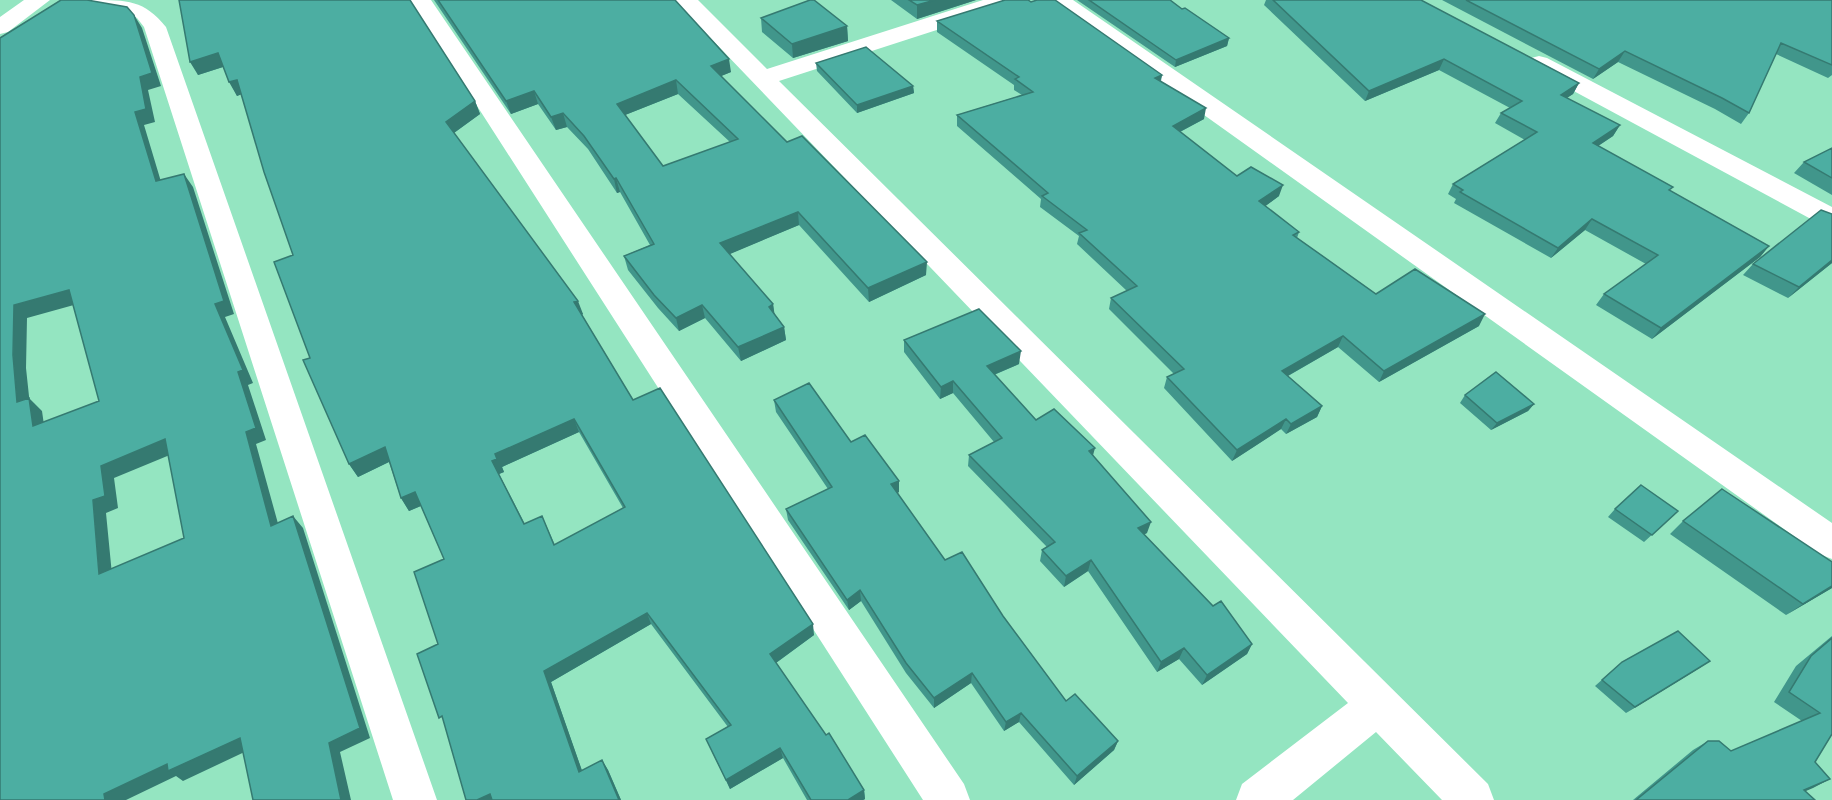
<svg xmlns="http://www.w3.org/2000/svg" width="1832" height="800" viewBox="0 0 1832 800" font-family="'PT Sans Narrow',sans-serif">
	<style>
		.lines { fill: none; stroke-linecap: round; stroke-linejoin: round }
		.minor { fill: #fff; fill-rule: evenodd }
		.wall { fill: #41968b; fill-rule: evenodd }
		.shaded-wall { fill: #357a71 }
		.building { fill: #4caea2; stroke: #357a71; stroke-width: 1.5; fill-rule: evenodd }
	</style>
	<rect width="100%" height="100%" fill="#94e5c1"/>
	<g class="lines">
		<!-- minor -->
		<path class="minor" d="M24,0H50L8,32L0,34V17Z
			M92,0C128,0 144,0 166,27L437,800H393L144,27L137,18L125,11L95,5Z
			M409,0H431L964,784L970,800H923Z
			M674,0H698L767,69L983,0H1017L1014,5L779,81L1488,784L1494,800H1442L1376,732L1293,800H1236L1242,784L1348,703Z
			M1047,0H1073L1832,523V559L1819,554L1050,5Z
			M1539,56L1547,58L1832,207V228L1822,225L1531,68L1527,63L1531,58Z"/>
	</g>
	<!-- wall -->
	<path class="wall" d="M179,0L475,101L480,114L454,133L583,314L582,315L633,400L814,635L776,663L864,790L865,799L863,800H807L783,758L730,789L706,739L728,727L651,624L551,682L582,771L602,760L608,770L621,800H466L438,644L444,559L421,506L409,511L401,498L389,462L358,477L349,464L310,358L293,255L241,94L237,96L223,67L198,75ZM579,432L623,508L555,545L542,516L525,524L499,474L504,472L502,467Z
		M434,0H675L731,72L721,76L787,142L926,275L869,302L799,225L729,254L773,304L774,313L784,327L786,340L741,361L705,318L679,331L658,308L628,270L624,256L650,245L620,192L617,193L588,149L567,127L556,130L538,104L511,114ZM678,94L730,142L663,166L625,115Z
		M891,0H976L917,19Z
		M1077,0H1170L1182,9L1229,38L1227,46L1175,67Z
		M1266,0H1421L1579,83L1573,94L1566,98L1620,125L1613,136L1598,146L1670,191L1769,246L1760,257L1652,339L1596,305L1604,294L1646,264L1585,230L1551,258L1454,203L1456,199L1448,194L1453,184L1525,140L1495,123L1501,113L1510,108L1439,70L1365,101L1264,5Z
		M1442,0H1832V75L1828,78L1776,54L1749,113L1741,124L1715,109L1618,62L1593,79Z
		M761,18L847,26L848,41L793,58L762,32Z
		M937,21L1162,75L1161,81L1204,119L1180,132L1237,176L1279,196L1265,206L1299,232L1297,238L1376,294L1479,326L1379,382L1338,347L1288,376L1322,406L1317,417L1286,434L1281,429L1232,461L1164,388L1167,377L1174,374L1109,309L1111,298L1127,291L1077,244L1079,236L1040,207L1041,199L957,126V115L1022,95L1014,90V85L937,32Z
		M816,63L913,86L914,93L857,113L817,71Z
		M1832,148V195L1794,173L1804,162Z
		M1832,214V263L1788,298L1743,275L1753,264Z
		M904,340L1019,364L994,375L1036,420L1093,455L1147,533L1144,534L1213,606L1252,644L1247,654L1202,685L1179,659L1157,672L1088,571L1064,587L1040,561L1042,550L1047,547L968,466L969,455L994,442L953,393L940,399L904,352Z
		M1465,395L1534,404L1528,411L1491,430L1460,403Z
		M774,400L851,442L899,492L897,493L945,560L1003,616L1066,701L1118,741L1114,750L1074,785L1019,722L1004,731L971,683L934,708L906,673L861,601L849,610L788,520L786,509L828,489L776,412Z
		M1615,509L1678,511L1644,542L1608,517Z
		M1683,521L1832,588L1786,615L1670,534Z
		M1832,636V734L1815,762L1830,779L1805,791L1815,800H1633L1693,750L1708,741L1731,751L1802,721L1774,702L1796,666Z
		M1622,662L1701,667L1626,713L1595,686Z"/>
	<!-- shaded-wall -->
	<path class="shaded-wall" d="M935,0H976L917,19V5Z
		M134,15L142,28L161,86L148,90L155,122L144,125L165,195L156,181L135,112L140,77Z
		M847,26L848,41L793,58L792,44Z
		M1229,38L1227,46L1175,67L1176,60Z
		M1625,51L1618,62L1593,79L1599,69Z
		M218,53L226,66L198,75L190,62Z
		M729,59L731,72L714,79L711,66Z
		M1444,59L1439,70L1365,101L1369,91Z
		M1162,75L1159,86L1155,78Z
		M237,80L245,93L237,96L229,82Z
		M676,80L678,94L620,117L617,104Z
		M1579,83L1573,94L1555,106L1561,95Z
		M913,86L914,93L857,113V105Z
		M534,91L538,104L511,114L506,101Z
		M475,101L480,114L451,135L446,122Z
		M1206,108L1204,119L1170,137L1173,126Z
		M563,113L567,127L556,130L551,117Z
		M1620,125L1613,136L1586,154L1593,143Z
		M184,174L193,187L234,314L225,317L253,383L248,385L266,440L256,444L282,538L271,526L246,432L238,372L215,304Z
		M616,178L620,192L617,193L614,179Z
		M1283,185L1279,196L1256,213L1259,201Z
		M798,212L799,225L723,257L720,243Z
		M1592,219L1585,230L1551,258L1558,248Z
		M1769,246L1760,257L1652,339L1661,328Z
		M1832,260V263L1788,298L1799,287Z
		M927,262L926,275L869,302L868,288Z
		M69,290L81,303L27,318L26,368L31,415L17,402L13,355L14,305Z
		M578,301L583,314L579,316L574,302Z
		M773,304L775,317L769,307Z
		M702,305L705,318L679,331L676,318Z
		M1485,314L1479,326L1379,382L1384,371Z
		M784,327L786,340L741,361L738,347Z
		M1343,336L1338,347L1277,382L1282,371Z
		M1021,351L1019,364L986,378L987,366Z
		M953,381V393L940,399L941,387Z
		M29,398L42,411L46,439L33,426Z
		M1534,404L1528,411L1491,430L1497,423Z
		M1322,406L1317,417L1286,434L1291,424Z
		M574,419L579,432L502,467L504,472L499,474L492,461L495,454Z
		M1286,419L1281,429L1232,461L1237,450Z
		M165,439L177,452L114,478L118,508L106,513L113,585L99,574L93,500L101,466Z
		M385,447L393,460L358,477L349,464Z
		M1095,448L1092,459L1089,451Z
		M899,481V492L891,496V484Z
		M415,492L423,505L409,511L401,498Z
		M293,516L303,528L370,738L340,752L351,800H341L329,743Z
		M1151,522L1147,533L1135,539L1138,528Z
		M1091,560L1088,571L1064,587L1066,576Z
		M1832,586V588L1786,615L1803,604Z
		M860,590L861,601L849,610L847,600Z
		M647,613L651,624L551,682L586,782L579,772L544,671Z
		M813,624L814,635L773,665L770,654Z
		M1252,644L1247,654L1202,685L1207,675Z
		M1184,648L1179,659L1157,672L1161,662Z
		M1710,661L1701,667L1626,713L1635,707Z
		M972,673L971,683L934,708V698Z
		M1021,713L1019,722L1004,731L1006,722Z
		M240,738L253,748L183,781L176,776L126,800H105L104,794L167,764Z
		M1118,741L1114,750L1074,785L1077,776Z
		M780,748L783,758L730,789L726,780Z
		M602,760L608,770L621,800H619Z
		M1830,779L1813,788L1787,799L1804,790Z
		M864,790L865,799L863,800H848Z
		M490,794L496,800H477Z"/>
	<!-- building -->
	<path class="building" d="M61,0H87L127,7L134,15L152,73L140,77L146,109L135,112L156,181L184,174L224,301L215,304L243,370L238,372L256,428L246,432L271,526L293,516L360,728L329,743L341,800H253L240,738L168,771L167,764L104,794L105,800H0V38ZM69,290L99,401L33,426L29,398L17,402L13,355L14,305ZM165,439L184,538L99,574L93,500L105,496L101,466Z
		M179,0H410L475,101L446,122L578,301L574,302L633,400L660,388L813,624L770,654L826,735L829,733L864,790L848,800H811L780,748L726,780L706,739L731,725L647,613L544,671L579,772L602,760L619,800H492L490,794L477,800H466L442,716L439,718L417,654L438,644L414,572L444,559L415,492L401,498L385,447L349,464L303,360L310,358L274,262L293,255L264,172L237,80L229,82L218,53L190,62ZM574,419L625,507L554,545L542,516L524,524L492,461L497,459L495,454Z
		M438,0H675L729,59L711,66L787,142L802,136L927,262L868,288L798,212L720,243L773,304L769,307L784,327L738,347L702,305L676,318L654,295L624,256L654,244L616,178L614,179L584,136L563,113L551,117L534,91L506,101ZM676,80L738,139L663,166L617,104Z
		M810,0H814L847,26L792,44L761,18Z
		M909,0H935L917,5Z
		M1005,0H1028L1031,2L1037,0H1055L1162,75L1155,78L1206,108L1173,126L1237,176L1251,167L1283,185L1259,201L1299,232L1293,235L1376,294L1415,269L1485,314L1384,371L1343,336L1282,371L1322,406L1291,424L1286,419L1237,450L1167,377L1184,369L1111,298L1137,286L1079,233L1087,230L1042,196L1048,193L957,115L1033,92L1015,79L1019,77L937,21Z
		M1089,0H1170L1182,9L1185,8L1229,38L1176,60Z
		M1273,0H1421L1579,83L1561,95L1620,125L1593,143L1673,187L1669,190L1769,246L1661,328L1604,294L1658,255L1592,219L1558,248L1460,192L1463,190L1453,184L1537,132L1501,113L1522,101L1444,59L1369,91Z
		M1466,0H1832V65L1781,43L1749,113L1722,98L1625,51L1599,69Z
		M866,47L913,86L857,105L816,63Z
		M1832,148V178L1804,162Z
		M1821,210L1832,214V260L1799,287L1753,264Z
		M979,309L1021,351L987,366L1036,420L1054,409L1095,448L1089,451L1151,522L1138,528L1213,606L1221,601L1252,644L1207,675L1184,648L1161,662L1091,560L1066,576L1042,550L1055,542L969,455L1002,438L953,381L941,387L904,340Z
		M1496,372L1534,404L1497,423L1465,395Z
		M809,383L851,442L865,435L899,481L891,484L945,560L962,552L1003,616L1066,701L1075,694L1118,741L1077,776L1021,713L1006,722L972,673L934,698L906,663L860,590L847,600L786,509L832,487L774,400Z
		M1641,485L1678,511L1652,535L1615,509Z
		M1722,489L1832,562V586L1803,604L1683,521Z
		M1678,631L1710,661L1635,707L1602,680L1622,662Z
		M1832,638V734L1815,762L1830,779L1804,790L1815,800H1636L1708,741H1719L1731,751L1820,713L1789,692L1811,656Z"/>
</svg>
